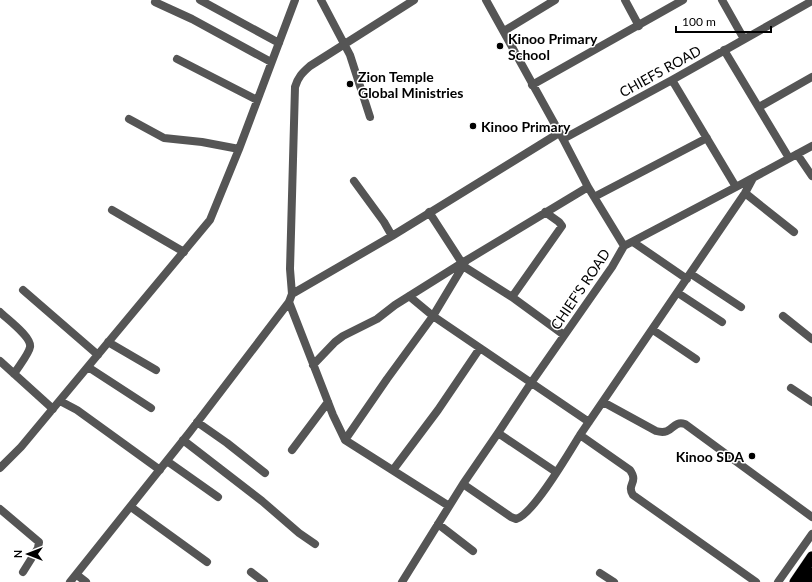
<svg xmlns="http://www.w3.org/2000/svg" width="812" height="582" viewBox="0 0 812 582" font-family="Lato,sans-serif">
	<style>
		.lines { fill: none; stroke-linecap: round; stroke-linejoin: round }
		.trunk-casing { stroke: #dbdbdb; stroke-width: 12 }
		.minor { stroke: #555; stroke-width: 8 }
		.trunk { stroke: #000; stroke-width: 11 }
		.poi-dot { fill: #000; stroke: #fff; stroke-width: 1.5 }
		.labels { text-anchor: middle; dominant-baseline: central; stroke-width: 3; stroke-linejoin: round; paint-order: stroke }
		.poi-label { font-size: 14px; font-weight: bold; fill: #000; stroke: #fff; text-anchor: start }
		.street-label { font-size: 14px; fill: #000; stroke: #fff }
	</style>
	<rect width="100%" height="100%" fill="#fff"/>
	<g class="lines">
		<!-- trunk casing -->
		<g class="trunk-casing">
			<path id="trunk" d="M795,582L812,557
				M805,582L812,573"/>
		</g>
		<!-- minor -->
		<path class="minor" d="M200,0L279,43
			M321,0L350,55L370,117
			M625,0L639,26
			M722,0L744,39
			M155,2L192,19L271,62
			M504,31L555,0
			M724,50L789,158
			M177,59L257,100
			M672,80L736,187
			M532,85L683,0
			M759,107L812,77
			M129,119L164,138L202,142L239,149
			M563,139L672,80L812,1
			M797,154L812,176
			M354,181L384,222L392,236
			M745,193L794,232
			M594,197L707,138
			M112,210L184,252
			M429,212L462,263
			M633,242L687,279
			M624,246L736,187L812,146
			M463,266L512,297L564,335
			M691,274L741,307
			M23,290L98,355
			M678,293L722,322
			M292,294L290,269L295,87C298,77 302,73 310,66L414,0
			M409,296L433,316L589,422
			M512,297L562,226L559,222L545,212
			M289,302L333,415L345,440L449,506
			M0,312C7,319 32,337 30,347C29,354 18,367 14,374
			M783,316L812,339
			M653,330L696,359
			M108,342L156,370
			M0,361L53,409
			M313,365L335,342L343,336L377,319L395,305L462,263L588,187
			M88,367L151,408
			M791,388L812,402
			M60,401L77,410L160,470
			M603,402L656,431C674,436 671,420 685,424L812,517
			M197,422L227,443L265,473
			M498,433L556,472
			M580,435L630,470C639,483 626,484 633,495L756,582
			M183,440L262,501L299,533L315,544
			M345,440L387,379L433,316L466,261
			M292,450L328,402
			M167,461L218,497
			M0,468L21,447L210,220L239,149L295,0
			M393,470L438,410L480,348
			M463,484L511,517L516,519C533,515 570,451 580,435L745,193L753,178
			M131,507L207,562
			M0,509L39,542L38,548L23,572
			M438,524L473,551
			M251,572L264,582
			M600,573L614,582
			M77,575L86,582
			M70,582L189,433L289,302L292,294L392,236L559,133
			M402,582L463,484L498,433L531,383L612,267L624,246L588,187L563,139L486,0
			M778,582L812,534"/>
		<!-- trunk -->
		<use href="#trunk" class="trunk"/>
	</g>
	<!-- markers -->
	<g class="poi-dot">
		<circle cx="500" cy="46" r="4"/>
		<circle cx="350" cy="84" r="4"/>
		<circle cx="473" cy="126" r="4"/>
		<circle cx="752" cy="456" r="4"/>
	</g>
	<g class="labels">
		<!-- poi labels -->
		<g class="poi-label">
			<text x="508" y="38">Kinoo Primary<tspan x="508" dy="16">School</tspan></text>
			<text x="358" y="76">Zion Temple<tspan x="358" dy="16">Global Ministries</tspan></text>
			<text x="481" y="126">Kinoo Primary</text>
			<text x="744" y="456" text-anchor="end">Kinoo SDA</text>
		</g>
		<!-- street labels -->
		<g class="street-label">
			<text transform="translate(660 71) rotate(-29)">CHIEFS ROAD</text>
			<text transform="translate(580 289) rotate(-56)">CHIEF'S ROAD</text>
		</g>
	</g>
	<!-- north arrow -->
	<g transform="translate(28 554) rotate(270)" stroke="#ffffff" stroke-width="3" paint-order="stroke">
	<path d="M0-3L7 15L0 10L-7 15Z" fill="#000000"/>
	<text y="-6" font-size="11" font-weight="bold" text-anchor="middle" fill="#000000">N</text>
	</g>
	<!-- scale -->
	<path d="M676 26v6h95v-6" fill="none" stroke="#000000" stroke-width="2"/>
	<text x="682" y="26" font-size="12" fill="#000000" stroke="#ffffff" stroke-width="3" paint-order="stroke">100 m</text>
</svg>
